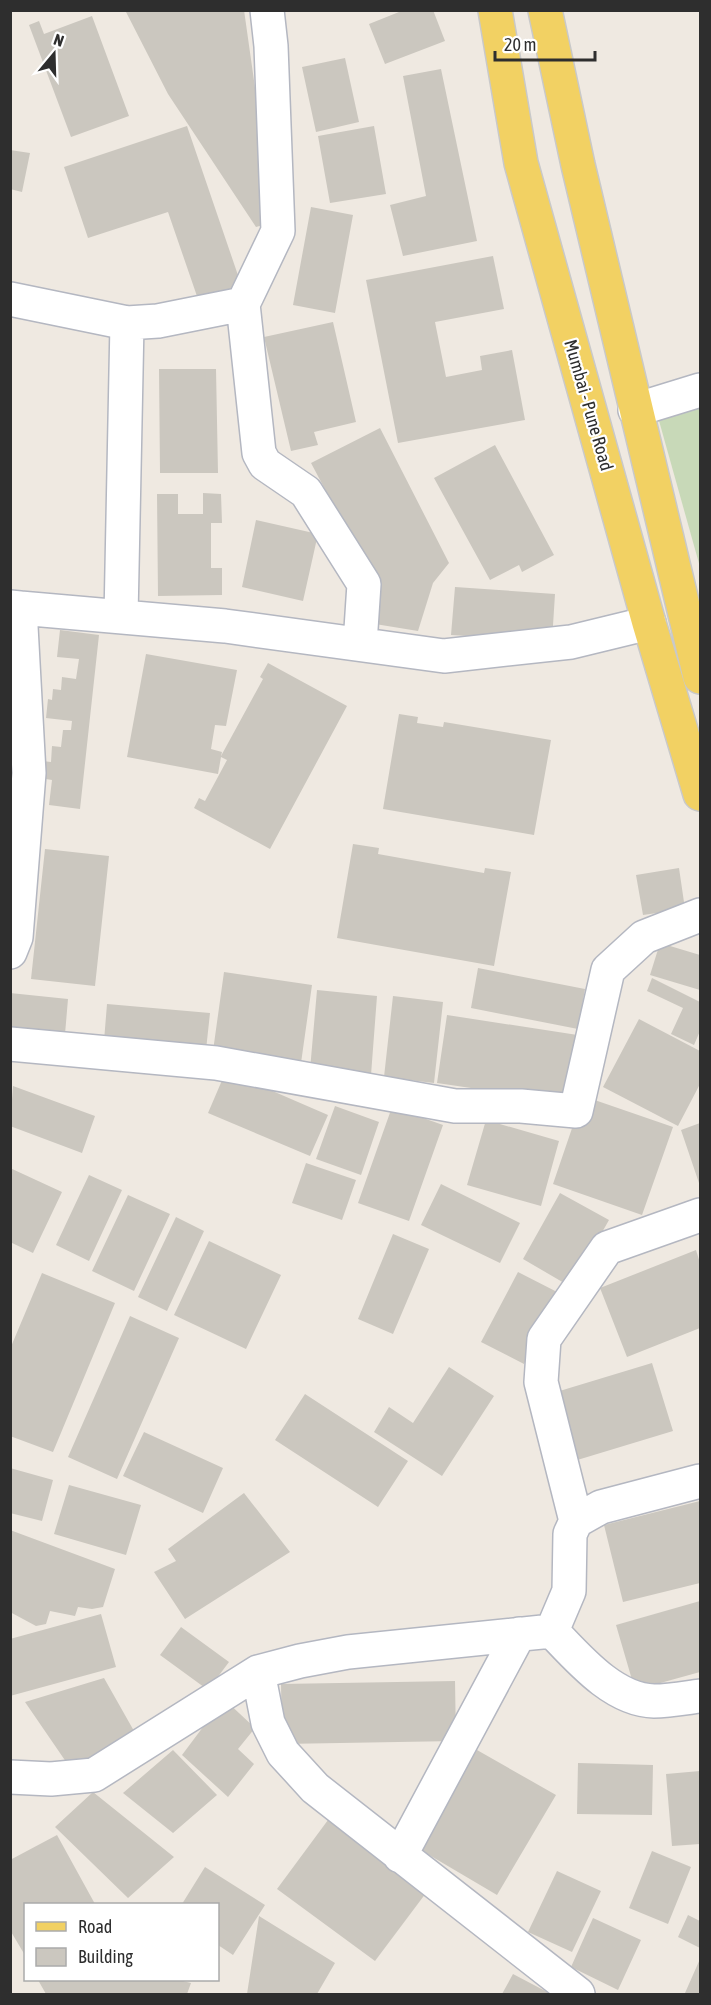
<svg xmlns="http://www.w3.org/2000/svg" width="711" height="2005" viewBox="0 0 711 2005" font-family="'Asap Condensed',sans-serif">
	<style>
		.cemetery { fill: #c8d9b8 }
		.building { fill: #cbc7bf }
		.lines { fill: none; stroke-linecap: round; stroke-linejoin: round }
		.minor-casing { stroke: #b4b7c1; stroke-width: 36 }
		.major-casing { stroke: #c9c9c9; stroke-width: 36 }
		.minor { stroke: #fff; stroke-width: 33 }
		.major { stroke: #f2d163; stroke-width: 33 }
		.labels { text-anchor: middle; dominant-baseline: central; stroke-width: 4.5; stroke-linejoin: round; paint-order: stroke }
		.street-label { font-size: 18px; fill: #2e2e2e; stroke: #fff }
	</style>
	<rect width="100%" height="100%" fill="#efe9e1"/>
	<!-- cemetery -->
	<path class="cemetery" d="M700,398V567L656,410Z"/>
	<!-- building -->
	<path class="building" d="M125,10H244L274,222L256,227L168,94Z
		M404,10H433L445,41L385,64L369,24Z
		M92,16L129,116L71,137L29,25L39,21L44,34Z
		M345,58L359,122L316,132L302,67Z
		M441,69L477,241L403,256L390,205L426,196L403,76Z
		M187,126L242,287L199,302L168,212L88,238L64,167Z
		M374,126L386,194L330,203L318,136Z
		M10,150L30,153L22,192L10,189Z
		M311,207L353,215L335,313L293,305Z
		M493,256L504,309L435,322L446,377L482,370L480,356L512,350L525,420L398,443L366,280Z
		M333,322L356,422L314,432L318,445L291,451L264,337Z
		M159,369H216L218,473H160Z
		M380,428L449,563L433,583L418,631L369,623L377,587L311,463Z
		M495,445L554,555L522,572L519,565L490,580L434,478Z
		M203,493L221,494L222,523H211V568H222V595L158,596L157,494H178V514H203Z
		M256,520L318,534L303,601L242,587Z
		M455,587L555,594L552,641L451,635Z
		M60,630L99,635L80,809L49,805L52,780L40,778L42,761L51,762L52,746L61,747L63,730H71L72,721L46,718L48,699L52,700L53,689L61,690L62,677L76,679L79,659L57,657Z
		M146,654L237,670L226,726L215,725L211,749L222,752L221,756L263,679L260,677L268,663L347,706L270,849L194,808L199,798L205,801L227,760L221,757L218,774L127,757Z
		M399,714L418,717L417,723L443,727L444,722L551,740L534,835L383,809Z
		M353,844L379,848L378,854L484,873L485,868L511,872L494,966L337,938Z
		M45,849L109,856L95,986L31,979Z
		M679,868L685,909L643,915L636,875Z
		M660,943L700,955V990L650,975Z
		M478,968L585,989L578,1029L471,1008Z
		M224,972L312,985L301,1063L213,1051Z
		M652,978L700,1002V1031L694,1045L671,1034L683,1008L647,991Z
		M317,990L377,996L371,1075L310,1070Z
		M10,993L68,999L64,1046L10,1040Z
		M393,996L443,1002L434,1083L384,1077Z
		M107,1004L210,1013L206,1050L104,1041Z
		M447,1015L584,1036L573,1103L437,1083Z
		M639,1019L700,1051V1084L678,1126L603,1087Z
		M226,1071L328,1115L310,1156L208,1113Z
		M13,1086L95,1116L82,1153L10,1126Z
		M583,1096L673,1127L642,1215L553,1184Z
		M335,1106L379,1122L361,1175L316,1159Z
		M392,1107L443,1125L409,1221L358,1203Z
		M486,1120L559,1141L541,1206L467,1185Z
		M700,1123V1186L681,1130Z
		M306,1163L356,1180L342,1220L292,1203Z
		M10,1168L62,1192L33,1253L10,1242Z
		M89,1175L122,1190L89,1261L56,1245Z
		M441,1184L520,1223L500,1263L421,1225Z
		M560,1193L609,1220L571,1287L523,1259Z
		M128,1195L170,1214L134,1291L92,1271Z
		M176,1217L204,1231L167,1311L138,1297Z
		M393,1234L429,1249L393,1334L358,1319Z
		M209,1241L281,1275L246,1349L174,1315Z
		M696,1250L700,1263V1328L627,1357L600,1288Z
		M518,1272L561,1294L524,1364L481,1342Z
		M42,1273L115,1303L53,1452L10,1436V1349Z
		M130,1316L179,1338L117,1479L68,1457Z
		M652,1363L673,1431L574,1461L553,1393Z
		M449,1367L494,1396L442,1476L374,1432L389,1407L413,1423Z
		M305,1394L408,1461L378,1507L275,1440Z
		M144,1432L223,1468L203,1513L123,1476Z
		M10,1468L53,1480L42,1521L10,1513Z
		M69,1485L141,1505L126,1555L54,1534Z
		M244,1493L290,1552L185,1619L154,1572L176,1561L168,1549Z
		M700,1501V1583L623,1602L604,1525Z
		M10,1530L115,1569L103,1607L92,1609L78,1607L75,1616L50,1611L46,1624L36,1626L10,1612Z
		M700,1601V1672L635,1690L616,1625Z
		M101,1614L116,1667L10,1696V1639Z
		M181,1627L229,1662L208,1690L160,1655Z
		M104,1678L134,1731L73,1772L25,1702Z
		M455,1681L456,1741L282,1744L281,1684Z
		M224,1699L255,1728L238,1749L254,1764L228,1797L182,1755Z
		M173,1750L217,1795L173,1833L123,1793Z
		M477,1750L556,1795L497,1895L419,1849Z
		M578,1763L653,1765L652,1815L577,1814Z
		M700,1771V1844L672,1846L666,1774Z
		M93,1792L174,1857L128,1898L55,1827Z
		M328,1820L426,1893L375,1961L277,1889Z
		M57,1835L95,1904H26V1957L10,1930V1860Z
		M652,1851L691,1867L668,1924L629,1908Z
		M205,1867L265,1905L233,1955L218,1945V1904H182Z
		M557,1871L601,1891L572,1952L528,1932Z
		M688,1915L700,1921V1948L678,1937Z
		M259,1916L335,1963L317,1994H247Z
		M593,1918L641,1940L618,1990L571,1967Z
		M700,1959V1994H688L685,1993Z
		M513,1974L551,1994H502Z
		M38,1980H179L191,1983L187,1994H46Z"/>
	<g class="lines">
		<!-- minor casing -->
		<g class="minor-casing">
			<path id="minor" d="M10,299L127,323L158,321L243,304L278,231L271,46L267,10
				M243,304L259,453L265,464L306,492L364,584L360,644
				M635,410L700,390
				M10,607L20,608L29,773L16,937L10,952
				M20,608L225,626L444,656L571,642L649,623
				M121,617L127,323
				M10,1044L216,1063L455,1106H521L576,1111L608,970L644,937L700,915
				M576,1521L541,1382L544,1339L607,1248L700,1215
				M552,1631C578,1658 613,1700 654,1701C669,1701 685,1698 700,1696
				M258,1672L268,1723L283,1753L315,1788L578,1994
				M10,1777L51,1779L94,1775L258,1672L300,1661L348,1652L552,1631L569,1591L570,1534L576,1521L601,1507L700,1481
				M400,1856L519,1634"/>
		</g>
		<!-- major casing -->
		<g class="major-casing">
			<path id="major" d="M495,10L521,163L649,623L700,794
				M545,10L578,165L700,677"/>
		</g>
		<!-- minor -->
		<use href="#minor" class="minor"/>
		<!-- major -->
		<use href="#major" class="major"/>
	</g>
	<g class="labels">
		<!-- street labels -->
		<g class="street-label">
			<text transform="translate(589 405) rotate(74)">Mumbai - Pune Road</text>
		</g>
	</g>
	<!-- border -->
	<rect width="711" height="2005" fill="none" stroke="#2e2e2e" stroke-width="24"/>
	<!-- legend -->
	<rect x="24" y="1903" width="195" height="78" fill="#ffffff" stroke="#ababab" stroke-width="1.5"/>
	<rect x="36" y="1922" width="30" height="9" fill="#f2d163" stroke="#ababab" stroke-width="1.5"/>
	<text x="78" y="1933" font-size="18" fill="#2e2e2e">Road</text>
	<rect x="36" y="1948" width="30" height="18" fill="#cbc7bf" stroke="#ababab" stroke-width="1.5"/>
	<text x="78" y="1963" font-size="18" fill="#2e2e2e">Building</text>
	<!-- north arrow -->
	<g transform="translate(54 54) rotate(19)" stroke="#ffffff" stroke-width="4.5" paint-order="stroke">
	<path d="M0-4.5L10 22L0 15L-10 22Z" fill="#2e2e2e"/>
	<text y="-9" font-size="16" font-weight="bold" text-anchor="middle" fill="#2e2e2e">N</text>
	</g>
	<!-- scale -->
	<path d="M495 51v9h100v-9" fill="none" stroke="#2e2e2e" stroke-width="3"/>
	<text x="504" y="51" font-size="18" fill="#2e2e2e" stroke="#ffffff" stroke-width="4.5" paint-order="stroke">20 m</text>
</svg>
